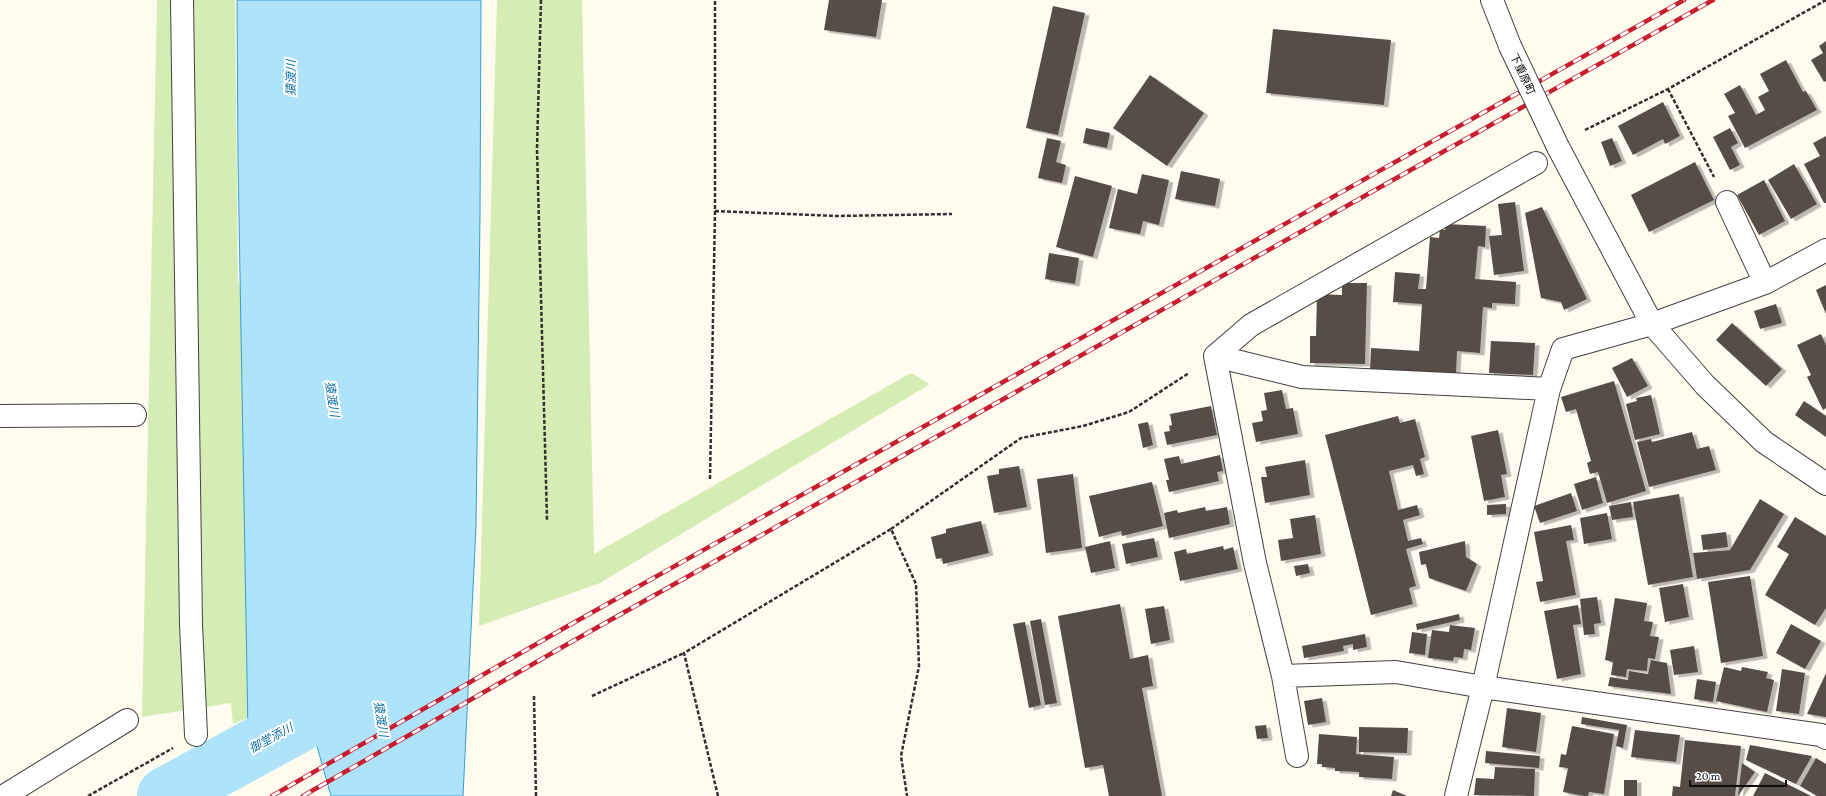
<svg xmlns="http://www.w3.org/2000/svg" width="1826" height="796" viewBox="0 0 1826 796" font-family="'Crimson Pro','Noto Sans JP',serif">
	<style>
		.green { fill: #d5ecb5 }
		.water { fill: #afe3fa; stroke: #329fd6 }
		.lines { fill: none; stroke-linecap: round; stroke-linejoin: round }
		.river { stroke: #afe3fa; stroke-width: 58 }
		.building { fill: #574e49; filter: url(#shadow) }
		.minor-casing { stroke: #414141; stroke-width: 24 }
		.path { stroke: #303030; stroke-width: 2.5; stroke-dasharray: 4 2; stroke-linecap: butt }
		.minor { stroke: #fff; stroke-width: 22 }
		.rail-casing { stroke: #c71d30; stroke-width: 4.5 }
		.rail { stroke: #fff; stroke-width: 3; stroke-dasharray: 9; stroke-linecap: butt }
		.minor-bridge-casing { stroke: #414141; stroke-width: 24; stroke-linecap: butt }
		.minor-bridge { stroke: #fff; stroke-width: 22 }
		.labels { text-anchor: middle; dominant-baseline: central; stroke-width: 4; stroke-linejoin: round; paint-order: stroke }
		.street-label { font-size: 11px; fill: #0e0e0e; stroke: #fff }
		.water-label { font-size: 12px; font-style: italic; fill: #0f6fa8; stroke: #fff }
	</style>
	<defs>
		<filter id="shadow"><feDropShadow dx="4.5" dy="2.5" stdDeviation="0" flood-color="#0004"/></filter>
	</defs>
	<rect width="100%" height="100%" fill="#fffbee"/>
	<!-- green -->
	<path class="green" d="M157,0H235L238,280L341,681L233,724L231,703L142,717Z
		M497,0H582L594,554L911,373L930,384L600,583L479,626Z"/>
	<!-- water -->
	<path class="water" d="M237,0H481L480,215L476,526L463,796H331L309,718L258,756L248,733L238,159Z"/>
	<g class="lines">
		<!-- river -->
		<path class="river" d="M166,796L325,709"/>
	</g>
	<!-- building -->
	<path class="building" d="M829,0H882L876,37L824,30Z
		M1053,6L1085,13L1058,135L1026,128Z
		M1273,29L1391,40L1384,105L1266,93Z
		M1826,41V81L1824,82L1811,60L1823,53L1819,46Z
		M1786,60L1803,92L1806,91L1817,110L1745,148L1728,116L1735,113L1724,94L1740,85L1756,115L1765,110L1758,97L1769,91L1760,74Z
		M1150,75L1204,113L1167,166L1113,128Z
		M1663,102L1680,136L1665,144L1663,139L1633,155L1618,126Z
		M1086,128L1110,133L1107,148L1083,143Z
		M1730,128L1738,143L1731,147L1740,165L1730,170L1713,137Z
		M1826,136V203H1824L1804,164L1820,156L1813,143Z
		M1047,138L1061,141L1056,162L1066,165L1062,183L1038,178Z
		M1612,138L1622,161L1610,166L1601,142Z
		M1695,162L1714,200L1649,232L1631,195Z
		M1794,164L1817,204L1791,219L1768,180Z
		M1181,171L1220,179L1215,206L1175,199Z
		M1142,174L1169,180L1159,225L1143,221L1140,234L1109,228L1118,189L1137,194Z
		M1075,176L1112,186L1093,257L1056,247Z
		M1764,180L1785,221L1759,235L1737,195Z
		M1515,202L1524,271L1494,275L1489,236L1502,235L1498,204Z
		M1542,207L1587,299L1564,310L1561,302L1541,298L1525,213Z
		M1446,224L1486,226L1485,247L1478,246L1475,279L1516,282L1515,304L1492,303V308L1483,307L1480,353L1457,351L1456,374L1370,369L1371,348L1419,351L1422,304L1393,302L1395,272L1420,274L1418,289H1426L1430,237L1439,238L1440,229L1445,230Z
		M1049,253L1079,258L1075,284L1045,279Z
		M1342,283H1367L1365,364L1310,363V336H1316L1317,294L1342,295Z
		M1826,285V314L1816,290Z
		M1776,304L1782,323L1760,329L1754,311Z
		M1732,323L1782,369L1766,386L1716,340Z
		M1821,334L1826,345V408L1823,410L1807,377L1811,375L1797,345Z
		M1491,341L1535,343L1533,375L1489,373Z
		M1632,358L1648,386L1627,397L1612,368Z
		M1614,381L1646,491L1607,503L1598,472L1590,474L1587,463L1591,461L1576,409L1566,412L1561,397Z
		M1282,390L1286,409L1293,408L1298,434L1256,442L1252,423L1263,421L1261,411L1267,410L1264,393Z
		M1651,395L1660,434L1635,440L1626,404L1637,401L1636,398Z
		M1804,401L1826,416V437L1795,415Z
		M1211,406L1217,435L1167,445L1164,432L1170,431L1169,426L1172,425L1170,414Z
		M1398,416L1400,423L1415,419L1425,457L1420,459L1424,474L1416,476L1413,465L1389,471L1398,510L1417,505L1420,515L1403,520L1408,541L1421,538L1423,544L1406,549L1416,586L1409,588L1413,604L1371,615L1325,435Z
		M1148,422L1153,445L1143,448L1138,424Z
		M1498,430L1507,474L1501,475L1505,497L1484,501L1471,436Z
		M1692,432L1697,449L1709,446L1716,470L1649,487L1637,442L1651,439L1652,442Z
		M1220,455L1223,471L1217,472L1219,481L1169,492L1166,480H1169L1164,459L1179,456L1181,464Z
		M1305,460L1310,495L1265,503L1261,477H1267L1265,467Z
		M1019,466L1027,507L994,513L987,476L999,474V469Z
		M1073,474L1082,548L1046,553L1037,479Z
		M1596,477L1603,503L1582,510L1574,484Z
		M1152,482L1163,526L1122,536L1121,531L1099,537L1089,496Z
		M1571,493L1577,511L1540,523L1534,506Z
		M1679,494L1693,577L1648,585L1633,502Z
		M1760,499L1784,514L1750,570L1697,579L1693,553L1730,550Z
		M1631,502L1633,517L1612,520L1609,506Z
		M1506,504V514L1487,515V505Z
		M1205,507L1206,511L1227,507L1230,524L1169,538L1164,513L1177,510L1178,513Z
		M1607,513L1612,539L1584,544L1580,518Z
		M1315,515L1321,554L1281,561L1278,540L1293,538L1290,519Z
		M1795,517L1826,536V608L1815,625L1765,595L1789,554L1777,547Z
		M981,521L989,553L943,564L942,558L936,559L931,537L946,533V529Z
		M1571,525L1574,540L1566,541L1576,595L1540,602L1536,582L1543,581L1534,532Z
		M1726,532L1728,547L1703,550L1701,535Z
		M1154,538L1158,557L1126,564L1122,544Z
		M1110,541L1115,568L1091,573L1085,547Z
		M1465,541L1466,557L1477,564L1466,591L1429,578L1426,564L1421,565L1419,552Z
		M1223,546L1224,550L1233,547L1238,569L1180,581L1174,552L1186,549L1187,554Z
		M1308,564L1310,573L1296,576L1294,566Z
		M1750,576L1763,656L1721,663L1708,582Z
		M1683,584L1689,617L1665,622L1659,588Z
		M1597,597L1601,623L1594,624L1595,634L1584,635L1580,599Z
		M1615,598L1647,603L1644,621L1653,622L1650,636L1659,637L1655,659L1648,658L1647,671L1627,669L1626,677L1611,675L1613,662L1605,660Z
		M1120,604L1130,659L1148,655L1153,686L1142,688L1162,796H1109L1103,765L1085,768L1058,616Z
		M1578,605L1581,624L1573,625L1581,674L1557,679L1544,611Z
		M1164,606L1170,640L1151,644L1145,609Z
		M1459,614L1460,620L1417,630L1416,624Z
		M1041,619L1057,703L1045,705L1030,621Z
		M1025,622L1041,705L1029,708L1013,624Z
		M1791,624L1821,641L1805,669L1776,653Z
		M1450,625L1475,628L1471,650L1464,649L1463,658L1454,657L1453,661L1428,658L1432,630L1449,632Z
		M1412,632L1427,634L1425,655L1409,653Z
		M1365,634L1367,647L1353,650V644L1343,646L1344,651L1304,658L1302,646Z
		M1694,646L1698,672L1674,675L1670,650Z
		M1651,660L1667,663L1671,694L1608,686L1610,677L1628,680L1629,671L1648,674Z
		M1724,667L1741,671L1742,667L1768,672L1766,678L1774,680L1767,712L1716,701Z
		M1782,669L1805,673L1799,714L1776,711Z
		M1826,673V717L1807,714Z
		M1697,679L1716,682L1713,702L1694,699Z
		M1322,698L1326,722L1308,725L1304,701Z
		M1507,708L1541,713L1536,752L1502,747Z
		M1582,717L1627,725L1623,748L1616,746L1619,730L1581,724Z
		M1266,725L1268,738L1257,739L1255,726Z
		M1572,726L1614,734L1604,794L1589,792L1588,796H1584L1563,792L1568,768L1559,767L1561,754L1566,755Z
		M1359,727L1408,728L1407,753L1359,752Z
		M1635,730L1680,735L1676,762L1631,757Z
		M1319,734L1357,737L1356,754L1394,757L1392,779L1359,777V772L1335,771V768L1322,767V764H1317Z
		M1685,740L1741,746L1735,796H1672L1673,786L1680,787Z
		M1750,745L1812,756L1796,784L1746,760Z
		M1486,751L1540,756L1539,768L1485,763Z
		M1816,758L1826,764V796H1817L1800,786Z
		M1742,763L1755,772L1738,796Z
		M1495,767L1535,769L1534,796L1474,795L1476,778L1494,779Z
		M1765,773L1811,796H1753Z
		M1624,780H1637V796H1624Z
		M1393,790L1407,796H1391Z"/>
	<g class="lines">
		<!-- minor casing -->
		<g class="minor-casing">
			<path id="minor" d="M182,0L191,624L196,735
				M1492,0L1510,46
				M1558,147L1652,324L1705,385L1764,442L1826,484
				M1727,202L1765,283
				M1215,356L1251,325L1536,163
				M1549,389L1302,377L1215,356L1255,563L1283,676L1396,672L1483,687L1821,735L1826,738
				M0,416L135,415
				M1283,676L1297,756
				M4,796L127,720
				M1456,796L1483,687L1549,389L1563,349L1652,324L1765,283L1826,250"/>
		</g>
		<!-- path -->
		<path class="path" d="M541,0L537,149L547,520
			M1668,89L1714,177
			M1585,130L1668,89L1826,0
			M715,211L837,216L952,214
			M710,479L715,211V0
			M891,529L1021,438L1083,426L1129,412L1189,373
			M534,696L536,796
			M592,696L684,653
			M88,796L173,748
			M718,796L684,653L891,529L916,584L919,666L901,756L907,796"/>
		<!-- minor -->
		<use href="#minor" class="minor"/>
		<!-- rail casing -->
		<g class="rail-casing">
			<path id="rail" d="M272,796L559,631L1684,0
				M303,796L566,645L1713,0"/>
		</g>
		<!-- rail -->
		<use href="#rail" class="rail"/>
		<!-- minor-bridge casing -->
		<g class="minor-bridge-casing">
			<path id="minor-bridge" d="M1510,46L1558,147"/>
		</g>
		<!-- minor-bridge -->
		<use href="#minor-bridge" class="minor-bridge"/>
	</g>
	<g class="labels">
		<!-- street labels -->
		<g class="street-label">
			<text transform="translate(1523 74) rotate(65)">下重原町</text>
		</g>
		<!-- water labels -->
		<g class="water-label">
			<text transform="translate(291 78) rotate(-89)">猿渡川</text>
			<text transform="translate(332 399) rotate(81)">猿渡川</text>
			<text transform="translate(381 719) rotate(81)">猿渡川</text>
			<text transform="translate(271 738) rotate(-29)">御堂添川</text>
		</g>
	</g>
	<!-- scale -->
	<path d="M1690 780v6h96v-6" fill="none" stroke="#0e0e0e" stroke-width="2"/>
	<text x="1696" y="780" font-size="12" fill="#0e0e0e" stroke="#ffffff" stroke-width="3" paint-order="stroke">20 m</text>
</svg>
